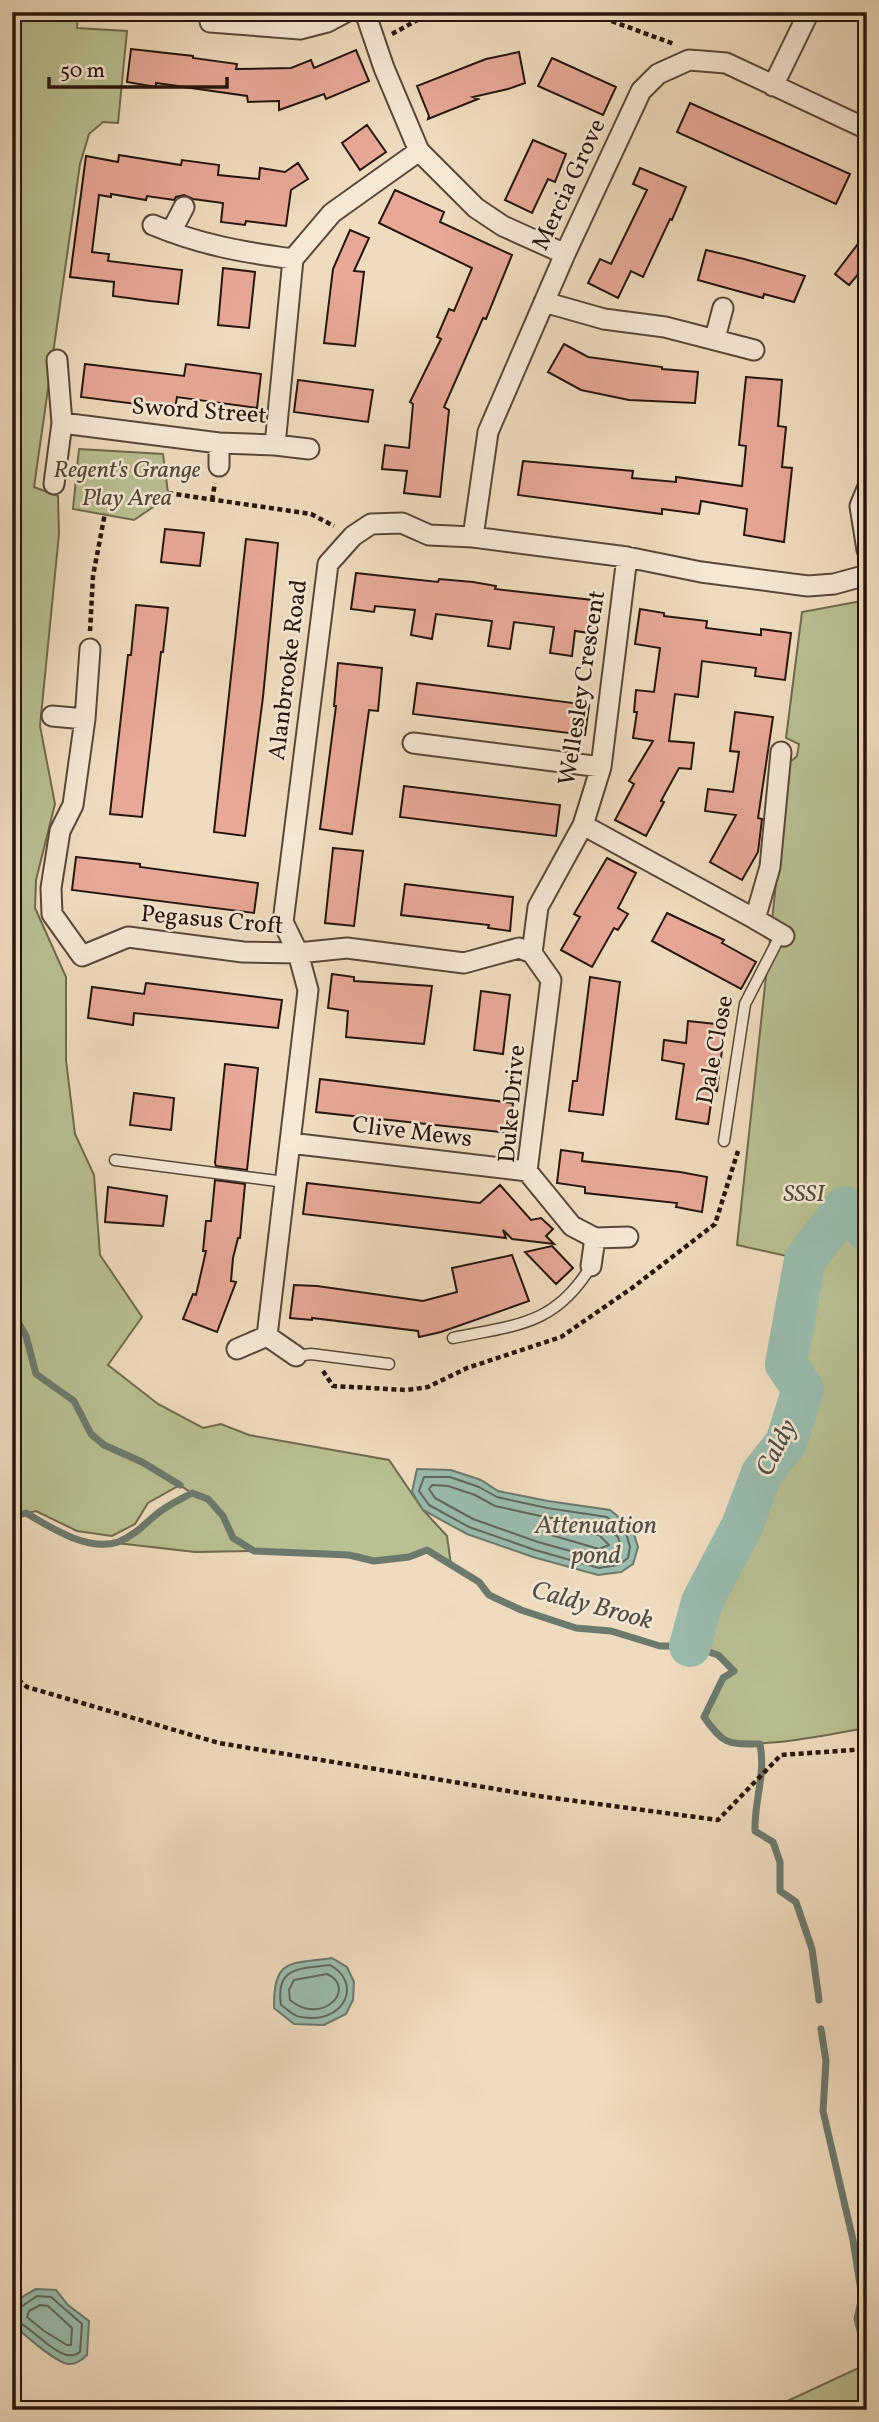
<svg xmlns="http://www.w3.org/2000/svg" width="879" height="2422" viewBox="0 0 879 2422" font-family="Vollkorn,serif">
	<style>
		.green { fill: #b9c092; stroke: #706a4f; stroke-width: 2 }
		.water { fill: #9abcae; stroke: #6c796d; stroke-width: 2 }
		.lines { fill: none; stroke-linecap: round; stroke-linejoin: round }
		.shore { stroke: #60685d; stroke-width: 2 }
		.stream { stroke: #6c796d; stroke-width: 7 }
		.river { stroke: #9abcae; stroke-width: 42 }
		.building { fill: #e7a897; stroke: #27150c; stroke-width: 2 }
		.lane-casing { stroke: #594738; stroke-width: 13 }
		.street-casing { stroke: #594738; stroke-width: 23 }
		.path { stroke: #27150c; stroke-width: 4.5; stroke-dasharray: 5 3.5; stroke-linecap: butt }
		.lane { stroke: #f5e8d5; stroke-width: 10 }
		.street { stroke: #f5e8d5; stroke-width: 19 }
		.labels { text-anchor: middle; dominant-baseline: central; stroke-width: 5; stroke-linejoin: round; paint-order: stroke }
		.street-label { font-size: 24px; fill: #27150c; stroke: #f5e8d5 }
		.park-label { font-size: 24px; font-style: italic; fill: #534834; stroke: #f5e8d5 }
		.water-label { font-size: 26px; font-style: italic; fill: #4f4f45; stroke: #f5e8d5 }
	</style>
	<rect width="100%" height="100%" fill="#efdcbe"/>
	<filter id="stains"><feTurbulence type="fractalNoise" baseFrequency=".00286" numOctaves="4"/><feColorMatrix values="0 0 0 0 .2 0 0 0 0 .09 0 0 0 0 .02 0 0 0 .5 -.17"/></filter>
	<radialGradient id="worn" r=".72"><stop offset=".6" stop-color="#630" stop-opacity="0"/><stop offset="1" stop-color="#630" stop-opacity=".3"/></radialGradient>
	<!-- green -->
	<path class="green" d="M12,12H78L77,28L127,31L118,123L103,122L89,134L80,164L34,487L58,496L59,534L40,726L55,804L36,880L35,908L66,977V1060L75,1134L94,1175L100,1255L142,1317L108,1365L158,1404L203,1428L221,1424L249,1435L389,1460L423,1510L447,1536L451,1565L427,1550L409,1557L374,1561L349,1555L254,1551L195,1552L117,1543L140,1530L161,1511L191,1493L180,1485L148,1503L135,1524L112,1536L77,1531L36,1511L12,1517L14,1465L12,1454V484L15,482C18,455 21,426 12,400Z
		M79,449L163,454L168,493L159,503L134,520L73,509Z
		M867,600V1728C833,1733 750,1753 722,1738C714,1734 709,1724 704,1717L723,1678L734,1670L718,1655L690,1646L702,1602L742,1526L762,1473L786,1443L803,1389L786,1364L805,1260L737,1245L789,763L797,756L799,744L786,738L802,612Z
		M867,2364V2410H768Z"/>
	<!-- water -->
	<path class="water" d="M417,1469L451,1470L481,1480L498,1491L548,1501L610,1510L632,1528L638,1547L633,1564L621,1572L598,1575L533,1557L467,1534L423,1510L412,1492Z
		M332,1958L347,1967L354,1982L353,2000L346,2014L324,2025L294,2024L274,2008C273,1958 290,1964 332,1958Z
		M36,2289L56,2290L68,2305L89,2321L87,2355C82,2360 76,2365 68,2364C53,2361 24,2334 12,2324C12,2300 16,2300 36,2289Z"/>
	<g class="lines">
		<!-- shore -->
		<path class="shore" d="M424,1477H450L479,1487L497,1497L547,1508L607,1517L626,1533L630,1547L628,1558L618,1565L599,1568L535,1550L469,1527L429,1505L419,1491Z
			M432,1485L448,1486L475,1495L495,1506L545,1517L603,1525L618,1537L621,1547L620,1553L615,1557L599,1559L538,1542L473,1519L435,1498L429,1489Z
			M553,1528L599,1535L609,1545L599,1549L551,1535L549,1531Z
			M330,1965C362,1983 345,2019 311,2018C306,2017 299,2018 295,2015C290,2013 286,2008 281,2005C275,1966 300,1969 330,1965Z
			M327,1974C358,1988 322,2027 290,2000L289,1990L294,1980Z
			M40,2305L48,2306L72,2328L71,2345H67L44,2331L27,2317L29,2311Z
			M12,2310L18,2309L37,2296L51,2297L82,2324L80,2352C61,2368 30,2322 12,2320"/>
		<!-- stream -->
		<path class="stream" d="M12,400C21,426 18,455 15,482L12,484
			M12,1311L26,1336L36,1374L74,1401L91,1434L104,1445L142,1462L180,1485
			M12,1517L26,1513C51,1528 89,1552 118,1542C134,1536 146,1523 158,1513C168,1505 181,1499 192,1493L208,1499L223,1516L233,1538L254,1551L349,1555L374,1561L409,1557L427,1550L479,1582L489,1595L521,1610L576,1628L611,1631L660,1646H690L718,1655L734,1671L723,1678L704,1717C724,1745 727,1744 760,1744C766,1776 754,1800 755,1831L773,1842L780,1862V1891L796,1902L812,1949L819,2000
			M821,2029L826,2061L823,2111L853,2240L862,2297L857,2319L866,2354"/>
		<!-- river -->
		<path class="river" d="M690,1646L702,1602L742,1526L762,1473L786,1443L803,1389L786,1364L805,1260L845,1207L867,1231"/>
	</g>
	<!-- building -->
	<path class="building" d="M131,49L193,56V58L237,64L236,69L291,68L311,60L314,68L356,50L369,81L326,99L324,94L279,110V101L248,102L247,96L156,83V87L127,82Z
		M519,52L525,83L508,89L473,97L478,99L428,119L429,116L417,86L486,59Z
		M552,58L616,87L603,115L538,86Z
		M690,103L850,174L836,204L677,132Z
		M367,125L386,152L360,170L342,143Z
		M533,140L566,154L555,182L548,179L532,213L505,200Z
		M119,155L181,165L182,160L219,165L218,175L259,179L260,168L285,172L298,163L308,179L291,190L286,226L246,221L245,225L221,222L223,203L193,199L184,195L176,197L174,200L147,196L146,200L111,194V197L99,195L92,252L109,254L108,261L182,270L178,304L150,301L113,296L114,282L70,277L86,156L118,162Z
		M640,168L686,187L672,220L670,219L643,277L631,271L618,298L588,283L600,259L611,264L647,190L633,184Z
		M395,190L444,212L440,222L512,255L486,319L483,318L444,407L449,410L440,497L404,493L407,471L382,469L385,445L409,448L413,404L410,402L441,339L437,337L449,309L454,311L472,268L379,223Z
		M350,230L369,238L354,271L364,272L355,346L324,343L333,269Z
		M867,232V264L849,285L835,274Z
		M706,250L744,259L805,276L794,302L764,294L763,298L698,280Z
		M223,268L255,272L249,328L218,325Z
		M564,344L588,357L662,367V369L698,372L695,403L629,400L581,390L548,372Z
		M85,364L184,376L186,364L261,374L257,408L177,397L175,409L81,397Z
		M746,377L782,380L778,426L786,427L782,467L792,468L784,542L744,535L747,509L701,501L699,514L662,509V514L518,495L523,461L633,471L632,478L676,482V477L742,486L746,446L739,445Z
		M298,380L373,390L368,422L294,412Z
		M165,529L204,533L200,566L161,562Z
		M246,539L278,543L263,697L245,836L214,832Z
		M356,573L438,582L439,579L473,582L496,586L495,589L601,601L596,634L575,631L572,656L550,653L554,627L514,622L510,649L488,646L492,621L436,614L432,639L411,635L415,610L375,606L374,612L351,609Z
		M136,605L168,608L163,652H161L142,817L110,814L128,655H131Z
		M640,609L664,613V616L707,621L706,628L761,635V629L791,633L785,680L755,676L756,668L702,661L698,697L675,694L669,741L694,743L691,769L679,768L661,801L664,802L646,836L615,820L634,784L629,781L653,741L633,738L637,712H634L636,690L654,692L660,648L635,644Z
		M338,663L382,668L378,711L369,710L352,834L320,829L336,706H334Z
		M417,683L589,705L585,735L413,714Z
		M735,712L773,717L758,818L762,819L758,852L742,880L710,862L736,815L705,811L708,789L733,792L739,752L730,751Z
		M404,786L560,805L556,836L400,817Z
		M333,848L363,851L354,926L325,923Z
		M76,857L140,864V867L258,883L254,913L72,890Z
		M607,858L636,873L618,908L628,914L618,930L614,928L592,967L561,950L580,917L574,914Z
		M405,884L513,897L510,931L488,928L489,925L401,915Z
		M667,913L724,940L722,943L756,962L741,989L652,941Z
		M332,974L354,977V981L432,986L424,1044L346,1037L348,1011L328,1008Z
		M590,977L620,982L603,1115L569,1111L573,1081H577Z
		M146,983L282,1000L278,1028L134,1013L133,1025L88,1018L92,987L144,994Z
		M481,991L510,995L503,1054L474,1050Z
		M688,1021L725,1025L717,1091L713,1090L708,1124L676,1119L684,1064L662,1060L664,1040L686,1043Z
		M225,1064L258,1068L247,1170L216,1166L215,1163Z
		M320,1079L513,1103L509,1133L316,1112Z
		M134,1093L174,1098L171,1130L130,1125Z
		M561,1150L583,1153L582,1161L680,1172L707,1177L702,1212L676,1207L677,1203L585,1193V1187L557,1183Z
		M215,1180L245,1184L240,1238H238L233,1258L231,1281L236,1282L217,1332L183,1319L193,1294L196,1295L206,1251H203L206,1221H211Z
		M307,1183L480,1203L500,1185L531,1220L541,1218L553,1229L546,1236L554,1244L512,1239L503,1230L506,1238L303,1214Z
		M108,1187L167,1196L163,1226L105,1222Z
		M552,1246L573,1268L556,1284L525,1252Z
		M512,1255L529,1301L441,1332L419,1337L418,1331L312,1318V1320L290,1318L294,1285L317,1286L423,1301L457,1292L452,1268Z"/>
	<g class="lines">
		<!-- lane casing -->
		<g class="lane-casing">
			<path id="lane" d="M724,1141L745,1004L781,934
				M115,1160L285,1182
				M453,1338C515,1325 555,1326 591,1266
				M296,1356L311,1354L389,1364"/>
		</g>
		<!-- street casing -->
		<g class="street-casing">
			<path id="street" d="M365,12L384,68L419,151L476,208L503,226L565,254
				M210,22L300,29L327,22L346,12
				M773,86L809,12
				M153,225C201,245 242,252 293,259
				M171,232L184,207
				M544,302L604,319L665,327L754,350
				M715,338L723,308
				M57,360L62,423
				M275,445L309,449
				M219,466V443
				M54,484L62,423L219,443L275,445L293,259L332,213L419,151
				M867,489L860,506L867,550
				M473,537L488,432L565,254L641,91L658,74L689,60L726,63L867,129
				M90,649L85,719L73,805L60,831L51,888L52,914L82,956L128,937L243,952L298,953L347,948L464,963L519,948L532,953L538,907L583,825L601,767L627,557
				M52,716L85,719
				M413,743L601,767
				M583,825L755,919L770,867L781,752
				M755,919L784,936
				M532,953L551,980L527,1171L572,1226L595,1238L591,1266
				M290,1143L527,1171
				M595,1238L628,1237
				M237,1349L267,1336
				M296,1356L267,1336L308,990L298,953L283,922L328,564L353,536L371,524L402,523L429,535L473,537L627,557L701,572L808,586L834,584L867,575"/>
		</g>
		<!-- path -->
		<path class="path" d="M579,12L606,19L674,44
			M392,34L432,12
			M168,493L311,514L334,526
			M212,500L215,483
			M90,631L93,576L105,513
			M323,1371L333,1386L407,1390L428,1387L467,1368L561,1337L632,1288L715,1224L738,1151
			M12,1674L27,1687L219,1743L538,1796L718,1820L781,1755L867,1749"/>
		<!-- lane -->
		<use href="#lane" class="lane"/>
		<!-- street -->
		<use href="#street" class="street"/>
	</g>
	<g class="labels">
		<!-- street labels -->
		<g class="street-label">
			<text transform="translate(570 185) rotate(-65)">Mercia Grove</text>
			<text transform="translate(199 412) rotate(4)">Sword Street</text>
			<text transform="translate(289 670) rotate(-83)">Alanbrooke Road</text>
			<text transform="translate(583 688) rotate(-81)">Wellesley Crescent</text>
			<text transform="translate(212 921) rotate(5)">Pegasus Croft</text>
			<text transform="translate(716 1050) rotate(-79)">Dale Close</text>
			<text transform="translate(513 1104) rotate(-85)">Duke Drive</text>
			<text transform="translate(412 1133) rotate(7)">Clive Mews</text>
		</g>
		<!-- park labels -->
		<g class="park-label">
			<text x="127" y="471">Regent's Grange<tspan x="127" dy="28">Play Area</tspan></text>
			<text x="804" y="1195">SSSI</text>
		</g>
		<!-- water labels -->
		<g class="water-label">
			<text transform="translate(777 1448) rotate(-63)">Caldy</text>
			<text x="596" y="1526">Attenuation<tspan x="596" dy="30">pond</tspan></text>
			<text transform="translate(592 1606) rotate(15)">Caldy Brook</text>
		</g>
	</g>
	<!-- margin -->
	<rect width="879" height="2422" fill="none" stroke="#efdcbe" stroke-width="42"/>
	<rect x="14" y="14" width="851" height="2394" fill="none" stroke="#27150c" stroke-width="3.5"/>
	<rect x="21" y="21" width="837" height="2380" fill="none" stroke="#27150c" stroke-width="2"/>
	<!-- scale -->
	<path d="M49 77v10h178v-10" fill="none" stroke="#27150c" stroke-width="3.5"/>
	<text x="60" y="77" font-size="21" fill="#27150c" stroke="#f5e8d5" stroke-width="5" paint-order="stroke">50 m</text>
	<rect width="100%" height="100%" filter="url(#stains)"/>
	<rect width="100%" height="100%" fill="url(#worn)"/>
</svg>
